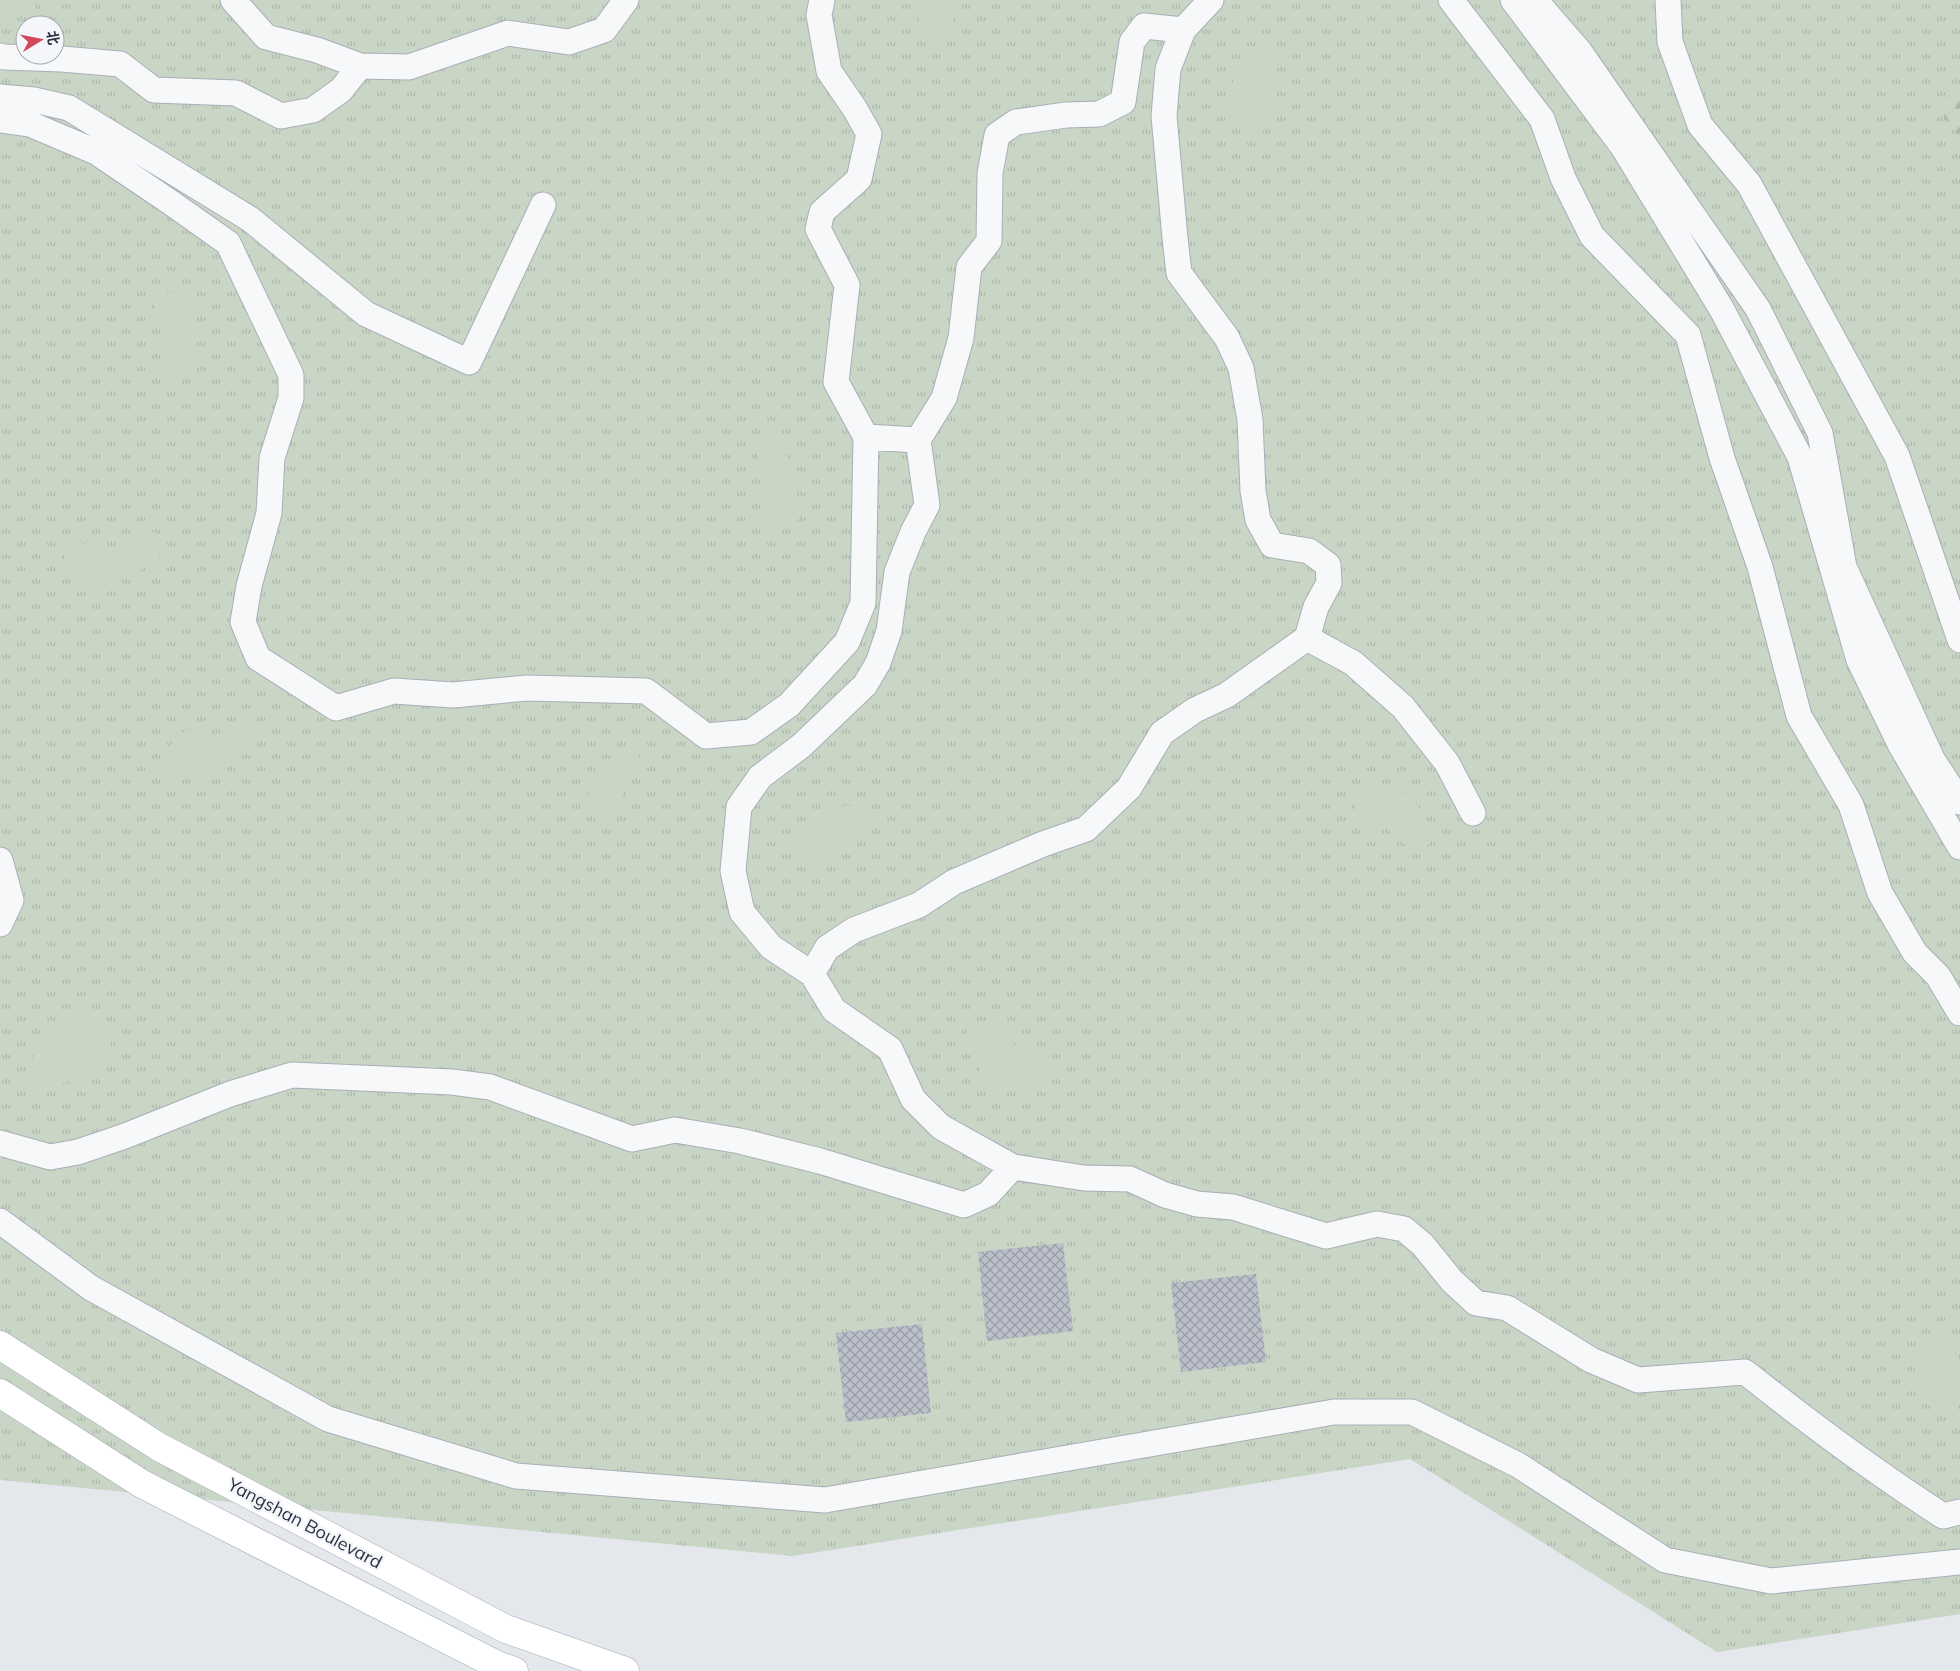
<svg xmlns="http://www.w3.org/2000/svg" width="1960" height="1671" viewBox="0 0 1960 1671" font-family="Mulish,'Noto Sans SC',sans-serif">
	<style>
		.grass { fill: url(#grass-tufts); fill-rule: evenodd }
		.forest { fill: url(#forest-firs) }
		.pitch { fill: #c9d6c5 }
		.building { fill: url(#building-cross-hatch) }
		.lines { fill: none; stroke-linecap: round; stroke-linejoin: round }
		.minor-casing { stroke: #a9aeb7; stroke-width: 27 }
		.major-casing { stroke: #a3abb8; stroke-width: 29 }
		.minor { stroke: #f7f8fa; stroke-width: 25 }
		.major { stroke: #fff; stroke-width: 28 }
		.labels { text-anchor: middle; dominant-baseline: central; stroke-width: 5; stroke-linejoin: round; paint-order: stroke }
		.street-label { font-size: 18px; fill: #2b3445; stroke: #f4f6f9 }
	</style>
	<defs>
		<pattern id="grass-tufts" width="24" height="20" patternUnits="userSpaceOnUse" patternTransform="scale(1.25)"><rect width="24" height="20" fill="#c9d6c5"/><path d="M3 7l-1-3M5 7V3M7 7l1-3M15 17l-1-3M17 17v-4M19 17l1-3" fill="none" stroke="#adb8ab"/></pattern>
		<pattern id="forest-firs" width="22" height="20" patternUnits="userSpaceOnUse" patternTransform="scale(1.25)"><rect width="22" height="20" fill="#c9d6c5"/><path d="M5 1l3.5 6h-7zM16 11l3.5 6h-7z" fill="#adb8ab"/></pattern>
		<pattern id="building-cross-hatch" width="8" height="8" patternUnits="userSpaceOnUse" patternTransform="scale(1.25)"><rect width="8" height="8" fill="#bbc0ca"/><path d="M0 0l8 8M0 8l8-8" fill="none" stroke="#989da6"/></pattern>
	</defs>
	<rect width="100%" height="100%" fill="#e4e7ec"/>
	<!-- grass -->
	<path class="grass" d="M0,0H1960V1614L1717,1652L1410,1459L793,1556L0,1480ZM25,25H55V55H25Z"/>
	<!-- forest -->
	<path class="forest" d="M1960,94V139L1930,98Z"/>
	<!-- pitch -->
	<path class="pitch" d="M0,0H36L35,14L16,16L0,5Z
		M920,0H955C957,19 949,29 935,40L920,35C917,20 920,14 920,0Z
		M1269,46L1279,50L1272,121L1260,135L1247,134L1236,128L1227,108L1234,77L1254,55Z
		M176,290H187L198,309L192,330L203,360L181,382L166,377L160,361C170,338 167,333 153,312L156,300Z
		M775,437L785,449L793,483L804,512L794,524L777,527L764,519L757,449L767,438Z
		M153,532L164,539L159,559L135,574L94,588L68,573L63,547L72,538L87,545L110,552Z
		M237,720L255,735L247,749L220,767L178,781L159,768L173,741L187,729L200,739L220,733Z
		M628,746L637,749L640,760L621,798L607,810H589L588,794L598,781L613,769Z
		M1376,782L1398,788L1414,801L1430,825V844L1411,850L1384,826L1357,817C1353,794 1354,790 1376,782Z
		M846,805L865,812L871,828C860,844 828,869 807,863C802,861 797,857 792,855V835Z
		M98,1012L107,1027L112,1048L71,1081L45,1087L28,1082L35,1047L76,1016Z
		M985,1021L1001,1028L1016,1048L1052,1068L1045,1090L1026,1093L989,1087L966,1044L967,1025Z
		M1923,1337L1946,1340L1959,1358L1960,1363V1404C1954,1416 1946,1416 1935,1415L1924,1394L1916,1352Z"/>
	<!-- building -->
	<path class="building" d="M1063,1243L1073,1331L987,1341L978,1252Z
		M1256,1274L1266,1362L1181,1372L1171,1283Z
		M922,1324L931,1413L846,1422L836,1333Z"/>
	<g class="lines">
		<!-- minor casing -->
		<g class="minor-casing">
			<path id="minor" d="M233,0L266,37L317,50L360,66L409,67L508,33L569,42L604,30L626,0
				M1451,0L1542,119L1563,178L1592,236L1688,335L1722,458L1760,567L1799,716L1851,805L1880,893L1915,953L1938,976L1960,1013
				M1513,0L1623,147L1721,308L1800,457L1859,660L1901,746L1960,847
				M1535,0L1580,52L1758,309L1820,433L1844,567L1932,759L1960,802
				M1668,0L1670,42L1700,125L1749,184L1897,456L1960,640
				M1183,30L1144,26L1132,42L1123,102L1099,114L1066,115L1016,122L997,135L990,173L989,241L969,267L961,338L944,398L918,440L927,505L913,532L897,572L889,631L878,663L865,685L801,746L760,777L739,807L733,871L742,912L771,947L812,974L827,948L854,930L919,905L954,882L1043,844L1086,829L1129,788L1162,733L1195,710L1227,695L1307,638L1316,607L1329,583L1328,565L1309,551L1272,545L1258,520L1253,491L1250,420L1241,368L1227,338L1179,273L1175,238L1164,116L1168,69L1183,30L1211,0
				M0,56L4,57L62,59L120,64L154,90L236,93L281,116L313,110L341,90L360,66
				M0,97L34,100L69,108L250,219L366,314L469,362L543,205
				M0,120L30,124L96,152L170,202L228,243L291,375V398L272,458L269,513L249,586L243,622L258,658L336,708L394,691L453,695L527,688L646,691L706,736L751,732L789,705L847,642L863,603L866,437L836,382L847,285L818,229L822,212L859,179L869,134L855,109L829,71L819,15L822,0
				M866,437L918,440
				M1307,638L1353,663L1403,707L1447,763L1473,813
				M0,860L11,900L0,924
				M812,974L834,1010L890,1049L913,1099L941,1127L1013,1167
				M0,1143L50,1157L78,1152L125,1136L230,1094L292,1075L452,1082L490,1087L632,1139L675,1130L740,1141L820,1161L964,1205L988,1194L1013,1167L1084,1178L1130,1179L1165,1195L1197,1204L1233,1207L1326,1236L1377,1224L1404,1229L1423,1245L1452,1281L1476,1303L1507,1308L1591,1360L1638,1380L1745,1372C1809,1423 1875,1472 1943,1516L1960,1512
				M0,1221L91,1288L328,1419L516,1476L825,1500L1334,1412H1412L1518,1465L1665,1560L1771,1581L1960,1562"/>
		</g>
		<!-- major casing -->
		<g class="major-casing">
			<path id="major" d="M0,1345L159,1447L506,1629L625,1671
				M0,1393L142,1484L497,1665L514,1671"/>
		</g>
		<!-- minor -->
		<use href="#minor" class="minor"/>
		<!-- major -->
		<use href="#major" class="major"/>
	</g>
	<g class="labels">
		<!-- street labels -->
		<g class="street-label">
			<text transform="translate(305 1523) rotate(28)">Yangshan Boulevard</text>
		</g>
	</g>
	<!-- north arrow -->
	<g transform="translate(40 40) rotate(80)"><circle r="24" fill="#f4f6f9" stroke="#a4a8b1"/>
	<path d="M0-4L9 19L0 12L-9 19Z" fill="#d1495b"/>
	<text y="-8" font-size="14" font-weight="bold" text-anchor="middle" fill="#2b3445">北</text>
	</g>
</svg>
